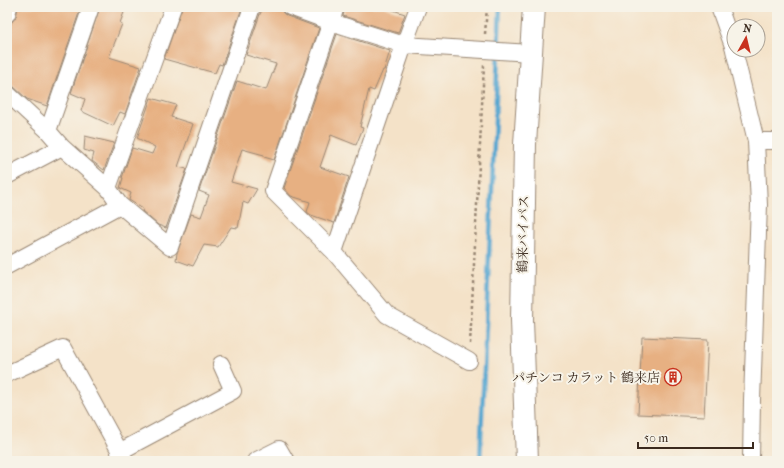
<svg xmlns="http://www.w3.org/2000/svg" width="784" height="468" viewBox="0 0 784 468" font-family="'IM FELL French Canon','Noto Serif JP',serif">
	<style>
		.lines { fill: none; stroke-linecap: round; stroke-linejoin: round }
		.stream { stroke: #55a6d0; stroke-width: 4.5 }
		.building { fill: #e7b082 }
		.minor-casing { stroke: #988673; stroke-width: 18 }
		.trunk-casing { stroke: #988673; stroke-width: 24 }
		.path { stroke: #988673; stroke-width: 2.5; stroke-dasharray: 3 3; stroke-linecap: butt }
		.minor { stroke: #fff; stroke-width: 16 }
		.trunk { stroke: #fff; stroke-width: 22 }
		.labels { text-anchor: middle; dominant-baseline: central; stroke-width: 4; stroke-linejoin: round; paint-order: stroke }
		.street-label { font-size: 13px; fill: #3b2a1e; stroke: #f7f3e8 }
		.poi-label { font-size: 13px; fill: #3b2a1e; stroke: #f7f3e8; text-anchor: end }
	</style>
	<rect width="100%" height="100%" fill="#f7f3e8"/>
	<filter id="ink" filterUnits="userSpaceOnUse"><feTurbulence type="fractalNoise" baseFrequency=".025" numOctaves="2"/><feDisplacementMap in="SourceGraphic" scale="8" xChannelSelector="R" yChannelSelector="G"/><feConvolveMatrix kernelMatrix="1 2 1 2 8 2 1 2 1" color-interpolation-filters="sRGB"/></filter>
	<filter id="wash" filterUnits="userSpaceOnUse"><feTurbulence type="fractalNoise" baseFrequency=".012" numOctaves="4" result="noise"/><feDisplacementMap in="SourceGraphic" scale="16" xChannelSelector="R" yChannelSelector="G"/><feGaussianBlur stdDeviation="0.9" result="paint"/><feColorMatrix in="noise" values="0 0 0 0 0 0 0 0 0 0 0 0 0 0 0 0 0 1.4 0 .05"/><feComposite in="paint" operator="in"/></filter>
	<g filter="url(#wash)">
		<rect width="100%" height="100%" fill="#f4e2c8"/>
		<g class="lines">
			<!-- stream -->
			<path class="stream" d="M480,461L500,7"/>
		</g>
		<g id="blocks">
			<!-- building -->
			<path class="building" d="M18,7H81L47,106L27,99L13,86L7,84V32L11,23L16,17Z
				M100,7H126L120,23L122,24L109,57L141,67L125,114L120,112L113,126L81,111L85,99L71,93Z
				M182,7H238L242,8L222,65L219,64L215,73L164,59Z
				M264,7H273L281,9L283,13L287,16L319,28L274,160L264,157V155L242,149L231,182L257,189L248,204L243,202L238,228L231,227L218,247L204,245L193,266L176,260L177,253L191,214L201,217L209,195L199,191L237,81L266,90L276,64L246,55L260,14Z
				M345,7H384L405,14L398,33L343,16Z
				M337,34L390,51L384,70H383L374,91L369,89L360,127L363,128L356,145L331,135L320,167L349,177L334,223L311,215L307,212L310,202L291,196L284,188Z
				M151,98L176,105L171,117L193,124L178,167L187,169L166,228L158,225L142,211L143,209L129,200L131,193L120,188L123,178H122L132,148L152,154L155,147L137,138Z
				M85,136L114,143L104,170L92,161L94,153L84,150Z
				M642,337L708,340L704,417L638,414Z"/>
		</g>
	</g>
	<g filter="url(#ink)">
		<use href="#blocks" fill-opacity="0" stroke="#988673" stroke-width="1"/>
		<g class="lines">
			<!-- minor casing -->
			<g class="minor-casing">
				<path id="minor" d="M290,7L331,22L404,45L334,252L387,315L469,361
					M418,7L404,45L531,53
					M719,7L734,49
					M7,14L9,7
					M734,50L756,141L759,205L752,400L751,461
					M7,93L48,131L62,147L108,188L120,205L170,247L252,7
					M48,131L91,7
					M756,141H777
					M7,176L62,147
					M108,188L173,7
					M334,252L273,191L336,7
					M7,266L120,205
					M7,374L63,348L125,461
					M119,452L233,391L221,364
					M255,461L279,449L286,461"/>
			</g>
			<!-- trunk casing -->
			<g class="trunk-casing">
				<path id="trunk" d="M527,461L522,320L525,144L534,7"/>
			</g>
			<!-- path -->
			<path class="path" d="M485,34L487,7
				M470,344L484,65"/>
			<!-- minor -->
			<use href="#minor" class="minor"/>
			<!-- trunk -->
			<use href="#trunk" class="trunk"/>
		</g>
	</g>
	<!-- icons -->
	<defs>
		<g id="building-ring" transform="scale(0.9)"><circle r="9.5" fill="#f7f3e8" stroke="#c8321e" stroke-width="1.5"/><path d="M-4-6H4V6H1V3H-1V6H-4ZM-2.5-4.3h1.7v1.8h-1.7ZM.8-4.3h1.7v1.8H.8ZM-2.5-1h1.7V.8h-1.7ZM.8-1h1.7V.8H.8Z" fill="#c8321e"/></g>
	</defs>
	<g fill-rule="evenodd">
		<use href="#building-ring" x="673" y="377"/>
	</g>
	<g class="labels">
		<!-- street labels -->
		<g class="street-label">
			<text transform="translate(523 234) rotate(-89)">鶴来バイパス</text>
		</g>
		<!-- poi labels -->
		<g class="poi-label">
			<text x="660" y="377">パチンコ カラット 鶴来店</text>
		</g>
	</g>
	<!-- margin -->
	<rect width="784" height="468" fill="none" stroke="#f7f3e8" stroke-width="24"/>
	<!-- north arrow -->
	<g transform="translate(746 38) rotate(8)"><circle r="19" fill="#f7f3e8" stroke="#aca397"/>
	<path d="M0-3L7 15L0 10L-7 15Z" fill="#c8321e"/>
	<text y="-6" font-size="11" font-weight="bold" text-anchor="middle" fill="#3b2a1e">N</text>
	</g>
	<!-- scale -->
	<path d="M638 442v6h115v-6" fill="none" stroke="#3b2a1e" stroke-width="2"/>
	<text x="644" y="442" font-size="12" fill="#3b2a1e" stroke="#f7f3e8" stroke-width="3" paint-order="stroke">50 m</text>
</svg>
